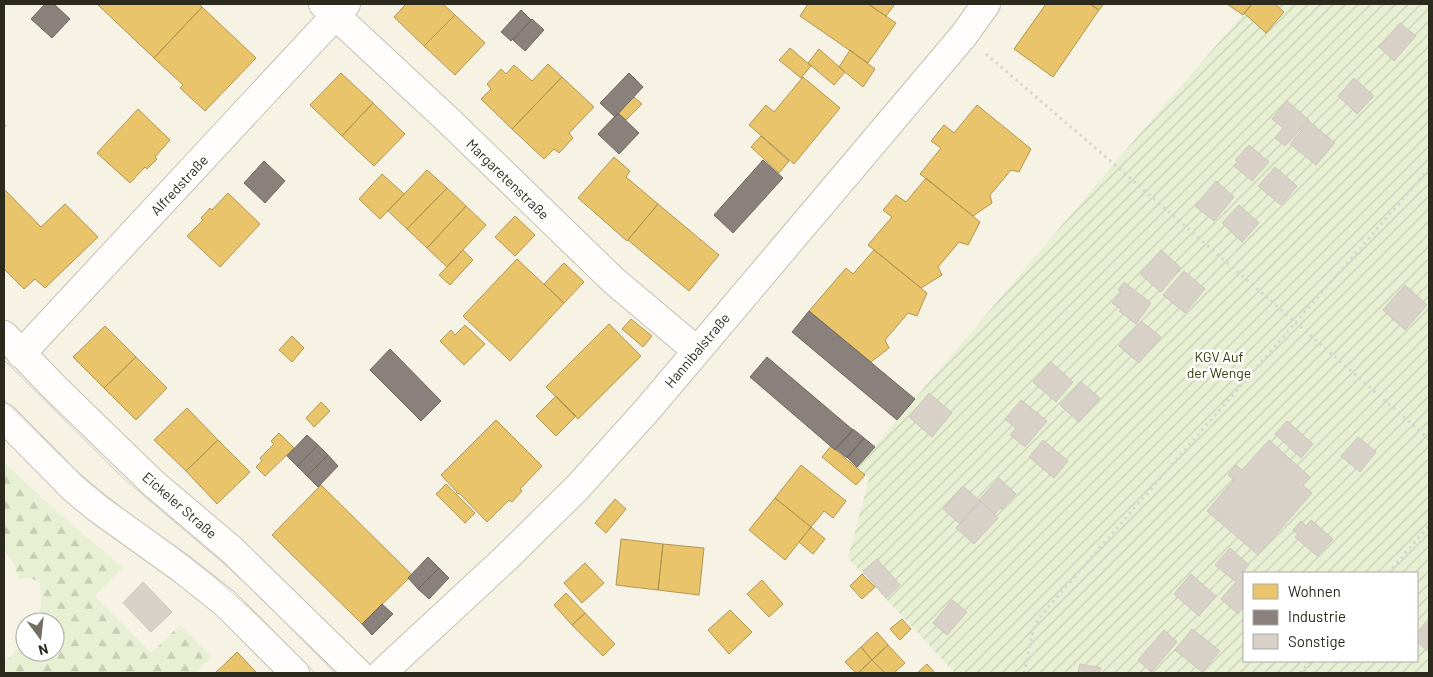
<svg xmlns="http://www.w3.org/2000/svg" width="1433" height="677" viewBox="0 0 1433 677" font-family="Barlow,sans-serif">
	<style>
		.forest { fill: url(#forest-firs) }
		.garden { fill: url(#garden-furrows); fill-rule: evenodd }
		.homes { fill: #e9c46a; stroke: #b09653 }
		.industry { fill: #8a817c; stroke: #6e6760 }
		.building { fill: #d8d1c7; stroke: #ccc5bc }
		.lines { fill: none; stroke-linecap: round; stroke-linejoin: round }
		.minor-casing { stroke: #c3c0b4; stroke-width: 30 }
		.path { stroke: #d7d5d1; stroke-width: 3; stroke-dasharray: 2.5 4; stroke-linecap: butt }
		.minor { stroke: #fefdfb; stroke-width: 28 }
		.tram { stroke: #d0cecb; stroke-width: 1 }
		.labels { text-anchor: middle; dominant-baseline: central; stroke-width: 5; stroke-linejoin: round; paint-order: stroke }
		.street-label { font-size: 14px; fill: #2c291d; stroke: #fff }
		.park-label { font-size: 14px; fill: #2f4106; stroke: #fff }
	</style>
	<defs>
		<pattern id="forest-firs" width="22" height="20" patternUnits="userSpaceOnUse" patternTransform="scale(1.25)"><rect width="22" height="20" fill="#e8f0d4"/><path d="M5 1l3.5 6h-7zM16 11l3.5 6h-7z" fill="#c7ceb6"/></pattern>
		<pattern id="garden-furrows" width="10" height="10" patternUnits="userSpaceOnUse" patternTransform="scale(1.25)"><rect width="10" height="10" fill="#e8f0d4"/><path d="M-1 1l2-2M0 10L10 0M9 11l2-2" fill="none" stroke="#c7ceb6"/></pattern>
	</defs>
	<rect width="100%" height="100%" fill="#f6f3e5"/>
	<!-- forest -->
	<path class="forest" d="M4,462L56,511L102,550L123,568L95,596L151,653L180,625L212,657L195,673H4V663L25,642V652H55V622H38L41,605L40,582L30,578L18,579L14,564L4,548Z"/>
	<!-- garden -->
	<path class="garden" d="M1252,4H1429V673H955L848,558L869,478L856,468L1118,159ZM1244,573H1417V661H1244Z"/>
	<!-- homes -->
	<path class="homes" d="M97,4H199L202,7L154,58Z
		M406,4H443L455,15L424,46L394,17Z
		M808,4H868L896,23L868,63L800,16Z
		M868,4H895L886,16Z
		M1046,4H1090L1099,10L1053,77L1014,49Z
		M1090,4H1104L1099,10Z
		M1227,4H1252L1243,15Z
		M1252,4H1275L1284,12L1266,33L1244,13Z
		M202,7L256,58L205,111L180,88L183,85L154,58Z
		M455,15L485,43L455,75L424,46Z
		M790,48L811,66L801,78L779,60Z
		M819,49L845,72L834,85L808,63Z
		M850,50L875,69L863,87L839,67Z
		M548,64L562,77L512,129L481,99L491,89L487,84L501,69L506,74L514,65L532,81Z
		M341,73L373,103L342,136L310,105Z
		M562,77L594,107L569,133L573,138L559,153L554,149L544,159L512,129Z
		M803,77L840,108L794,164L749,125L766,105L774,112Z
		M634,97L642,104L626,120L618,113Z
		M373,103L405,134L374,166L342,136Z
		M977,105L1031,149L1019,172L1011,170L990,195L992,203L973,216L920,174L941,148L931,141L944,125L954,133Z
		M138,109L170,140L155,157L157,159L147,169L145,167L130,183L97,153Z
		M761,136L789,161L779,173L751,147Z
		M614,157L630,171L626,177L658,204L627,241L578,198Z
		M427,170L447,188L407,229L388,211Z
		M382,174L404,194L380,219L359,199Z
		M926,178L980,222L968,245L959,242L938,267L942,275L921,288L868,245L892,217L883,210L896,195L906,202Z
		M447,188L466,206L427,248L407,229Z
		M4,189L41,227L65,204L98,237L45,288L35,279L24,289L4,269Z
		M228,193L260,224L220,267L187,236L203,220L201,218L210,208L212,210Z
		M658,204L719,255L689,291L628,240Z
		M466,206L486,225L447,267L427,248Z
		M515,216L535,235L515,256L495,237Z
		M463,250L473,260L450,285L439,275Z
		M874,250L927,293L917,316L908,313L885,340L889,348L871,362L809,311L846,268L853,274Z
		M517,259L564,303L510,361L463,316Z
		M564,263L584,282L564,303L544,284Z
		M631,319L652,336L643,347L622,329Z
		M609,324L641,356L578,419L546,387Z
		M465,325L485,344L464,365L440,341L451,330L455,335Z
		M105,326L136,357L104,388L73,357Z
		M292,336L304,348L292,362L279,350Z
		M136,357L167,388L136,420L104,388Z
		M556,396L576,416L556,436L536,416Z
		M321,402L330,411L314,427L306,418Z
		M187,408L218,440L186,471L154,440Z
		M496,420L542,466L520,489L522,491L512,502L509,500L487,522L459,493L458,494L456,492H457L441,475Z
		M279,433L294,448L265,476L256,467L262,461L260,458L274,444L271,441Z
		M218,440L250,472L217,504L186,471Z
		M831,446L865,475L856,485L822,457Z
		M801,465L846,501L833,518L824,511L811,527L775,498Z
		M446,484L475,513L465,523L436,494Z
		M321,485L412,575L362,624L272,535Z
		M775,498L811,527L785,560L749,530Z
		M615,499L626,509L606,533L595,523Z
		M811,527L825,539L813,554L799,542Z
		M621,539L663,544L658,590L616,585Z
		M663,544L704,548L699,595L658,590Z
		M585,563L604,583L582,603L564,583Z
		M862,574L875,587L862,599L850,586Z
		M762,580L783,604L769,617L747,594Z
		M566,593L585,613L572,625L554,605Z
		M730,610L752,632L729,654L708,630Z
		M585,613L615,644L603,656L572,625Z
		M902,619L911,629L900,640L890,629Z
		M877,632L888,645L872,660L861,647Z
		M888,645L905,663L894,673H885L872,660Z
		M861,647L872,660L858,673H856L845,662Z
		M237,652L257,673H215L227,662Z
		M872,660L885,673H858Z
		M927,664L935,673H917Z"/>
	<!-- industry -->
	<path class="industry" d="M45,4H54L70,19L52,38L31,19Z
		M521,10L531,20L511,41L501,32Z
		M532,19L544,30L525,51L513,40Z
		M629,73L643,87L615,117L600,103Z
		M618,113L639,133L619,154L598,134Z
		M763,160L783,178L733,233L714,215Z
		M264,161L285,181L265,203L244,183Z
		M809,311L915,399L897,420L792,332Z
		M390,349L441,401L421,421L370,370Z
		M767,357L853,430L835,450L750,377Z
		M853,429L864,438L847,458L836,449Z
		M307,435L318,445L297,466L287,456Z
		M864,438L875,447L857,467L847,457Z
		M318,445L328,455L307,476L297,466Z
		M328,455L338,466L318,487L307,476Z
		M428,557L439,568L418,589L408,578Z
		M439,568L449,578L429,599L418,589Z
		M382,604L393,614L372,635L362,624Z"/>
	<!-- building -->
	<path class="building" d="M1400,23L1416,36L1394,61L1379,47Z
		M1354,78L1374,96L1357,114L1338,96Z
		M1287,101L1309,120L1285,146L1275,138L1283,128L1272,119Z
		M1309,121L1335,143L1316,165L1290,144Z
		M1249,145L1269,162L1252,181L1234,166L1238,162L1235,160Z
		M1275,167L1297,186L1281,205L1258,186Z
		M1216,181L1234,197L1214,221L1195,206Z
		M1239,205L1259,223L1242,242L1222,223Z
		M1161,250L1181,268L1161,292L1140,274Z
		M1184,271L1205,289L1185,313L1163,295Z
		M1124,282L1151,303L1136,324L1119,311L1121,309L1112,303L1121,292L1118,290Z
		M1405,285L1427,305L1405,330L1383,310Z
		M1141,321L1161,337L1139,363L1119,346Z
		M1051,362L1073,382L1056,402L1033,382Z
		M1081,382L1100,398L1079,422L1060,405Z
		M929,393L952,413L932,437L909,417Z
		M1021,400L1047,421L1025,447L1010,435L1016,428L1005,419Z
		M1287,421L1313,444L1301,458L1275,434Z
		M1358,437L1376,452L1360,472L1341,456Z
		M1043,440L1068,461L1054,478L1029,457Z
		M1269,440L1310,477L1303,485L1312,493L1258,555L1207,511L1234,480L1228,475L1236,465L1242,470Z
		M999,478L1016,494L1002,509L1000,508L995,514L979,500Z
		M963,486L980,501L960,524L943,509Z
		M980,501L998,518L974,544L956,528Z
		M1311,520L1333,539L1317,556L1295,537L1298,535L1293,530L1301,521L1306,526Z
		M1230,548L1249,565L1235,581L1215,565Z
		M877,559L900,585L886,598L863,571Z
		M1191,574L1216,596L1199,616L1174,594Z
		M1243,574L1244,606L1238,614L1221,599Z
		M143,582L172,612L151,632L123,603Z
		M952,600L967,612L947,635L933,623Z
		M1429,618V652L1417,642V633Z
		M1192,629L1220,651L1202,672L1175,650Z
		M1164,630L1177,642L1151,672L1138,660Z
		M1080,664L1101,668L1099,673H1078Z"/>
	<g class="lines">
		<!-- minor casing -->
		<g class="minor-casing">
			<path id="minor" d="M323,4L448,120L613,280L696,350
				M4,335L56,389L154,484L231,549L358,673
				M21,354L346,4
				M4,418L73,488L97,508L182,569L225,603L295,673
				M382,673L505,559L577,488L648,409L964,35L986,4"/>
		</g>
		<!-- path -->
		<path class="path" d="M986,54L1114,164L1429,439
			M4,126L7,125
			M1388,573L1429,526
			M1024,673L1033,631L1038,619L1429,169
			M1300,673L1311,661"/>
		<!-- minor -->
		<use href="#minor" class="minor"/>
		<!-- tram -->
		<path class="tram" d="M4,360L123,478L230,569L267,604L335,673
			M4,400C35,430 64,461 98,489C132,517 170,541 204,569C244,601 279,637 315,673"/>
	</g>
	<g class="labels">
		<!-- street labels -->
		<g class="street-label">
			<text transform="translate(508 179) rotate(44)">Margaretenstraße</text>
			<text transform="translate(179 185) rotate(-47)">Alfredstraße</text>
			<text transform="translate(697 350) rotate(-50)">Hannibalstraße</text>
			<text transform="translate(180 505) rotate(41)">Eickeler Straße</text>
		</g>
		<!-- park labels -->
		<g class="park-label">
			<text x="1219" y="356">KGV Auf<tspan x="1219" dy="16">der Wenge</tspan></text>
		</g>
	</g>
	<!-- border -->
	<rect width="1433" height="677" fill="none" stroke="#2c291d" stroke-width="10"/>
	<!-- legend -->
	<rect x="1243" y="572" width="175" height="90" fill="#ffffff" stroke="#aba9a5"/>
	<rect x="1253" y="584" width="25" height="15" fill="#e9c46a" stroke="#aba9a5"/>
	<text x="1288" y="597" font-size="15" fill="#2c291d">Wohnen</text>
	<rect x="1253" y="610" width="25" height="15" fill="#8a817c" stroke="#aba9a5"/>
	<text x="1288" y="622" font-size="15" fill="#2c291d">Industrie</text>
	<rect x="1253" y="634" width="25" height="15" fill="#d8d1c7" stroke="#aba9a5"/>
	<text x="1288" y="647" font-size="15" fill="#2c291d">Sonstige</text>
	<!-- north arrow -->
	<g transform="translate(40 637) rotate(165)"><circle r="24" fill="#ffffff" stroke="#aba9a5"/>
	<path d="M0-4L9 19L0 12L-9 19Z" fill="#737063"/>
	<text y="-8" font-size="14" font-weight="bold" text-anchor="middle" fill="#2c291d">N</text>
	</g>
</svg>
